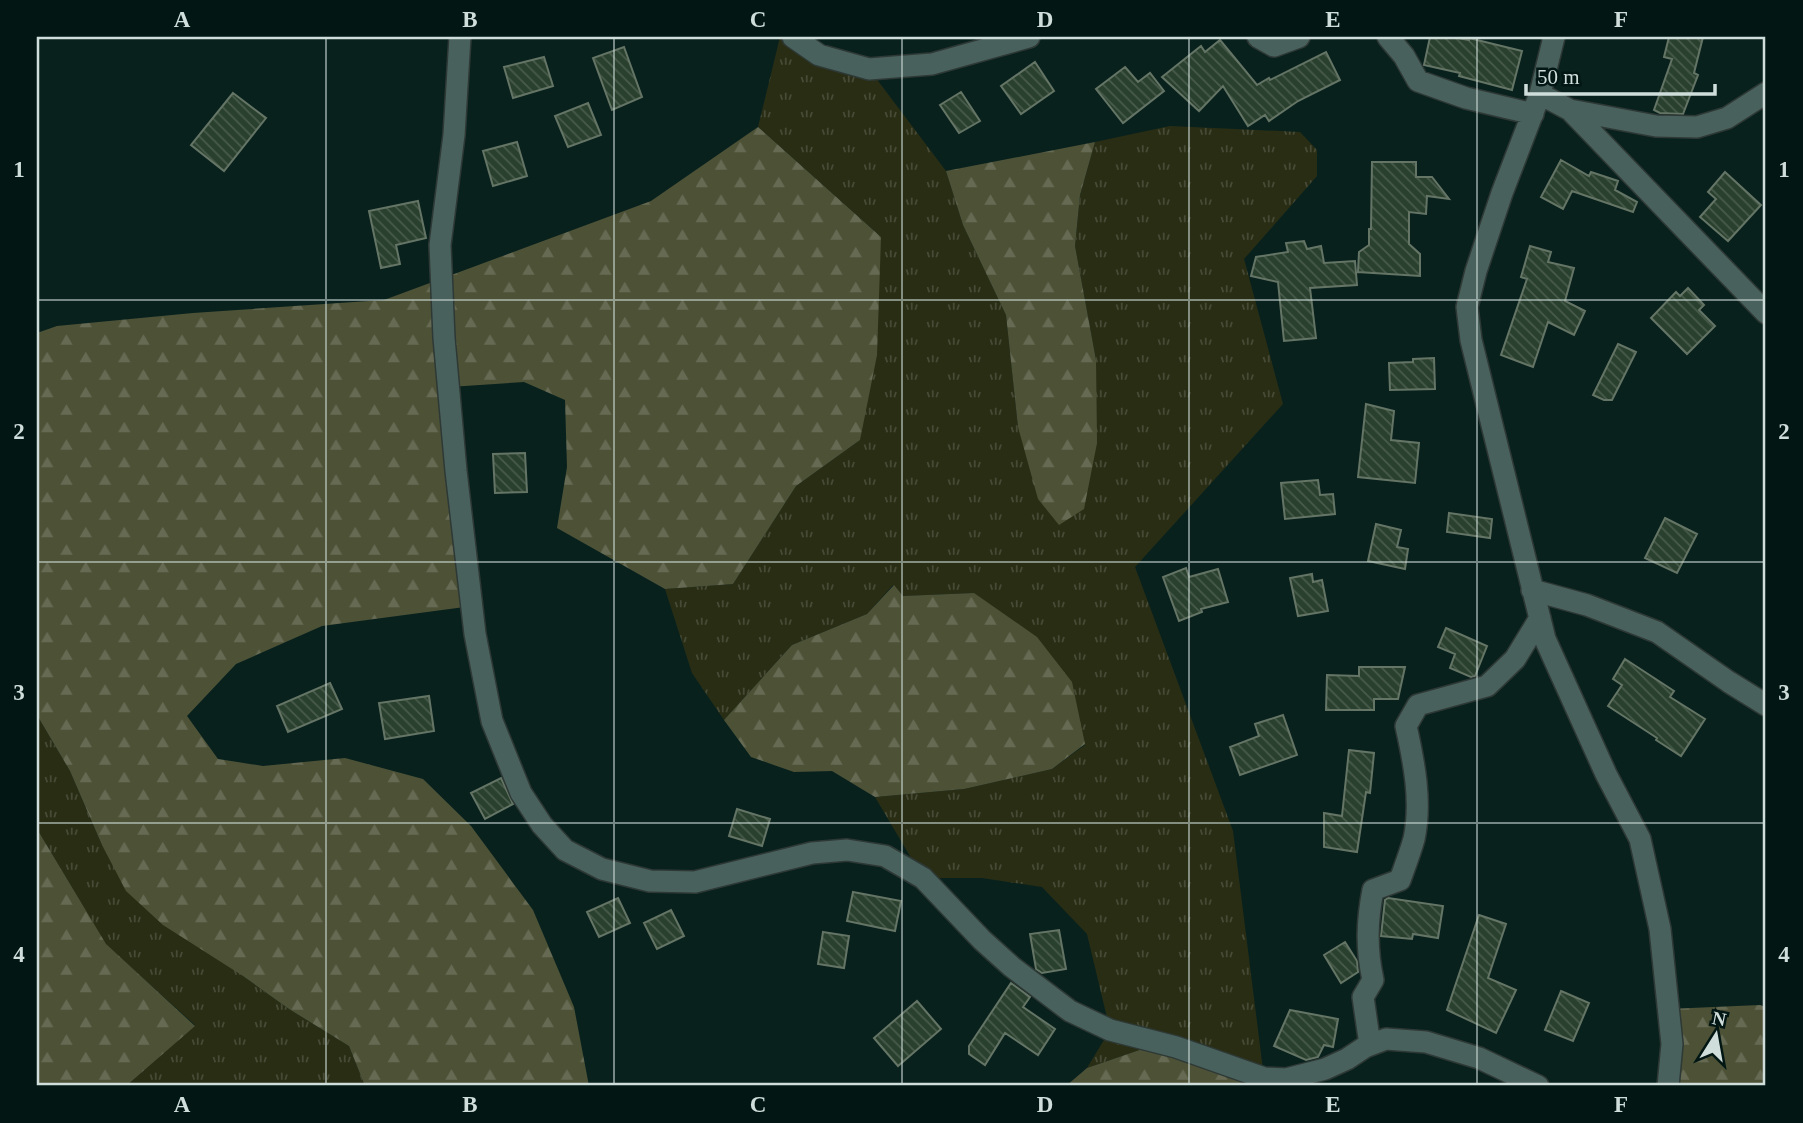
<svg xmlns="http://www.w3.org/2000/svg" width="1803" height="1123" viewBox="0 0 1803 1123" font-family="Georgia,serif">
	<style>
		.grass { fill: url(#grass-tufts) }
		.forest { fill: url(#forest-firs) }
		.building { fill: url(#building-back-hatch); stroke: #647566; stroke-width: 2 }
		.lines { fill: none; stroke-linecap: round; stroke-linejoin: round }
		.minor-casing { stroke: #2e3936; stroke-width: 24 }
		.minor { stroke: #49615c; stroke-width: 21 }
		.grid { fill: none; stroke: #d0dedb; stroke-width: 2; stroke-opacity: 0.55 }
		.neatline { fill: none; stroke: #d0dedb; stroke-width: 2.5 }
		.grid-label { font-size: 23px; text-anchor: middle; font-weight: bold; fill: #d0dedb }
	</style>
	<defs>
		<pattern id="grass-tufts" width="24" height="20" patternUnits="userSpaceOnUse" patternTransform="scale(1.75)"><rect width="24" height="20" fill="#292d14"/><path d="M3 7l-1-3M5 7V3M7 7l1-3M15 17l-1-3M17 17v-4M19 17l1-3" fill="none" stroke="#474b36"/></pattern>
		<pattern id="forest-firs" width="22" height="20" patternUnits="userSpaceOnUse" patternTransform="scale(1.75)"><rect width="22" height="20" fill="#4d5237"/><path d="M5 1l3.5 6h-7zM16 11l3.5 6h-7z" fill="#666a53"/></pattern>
		<pattern id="building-back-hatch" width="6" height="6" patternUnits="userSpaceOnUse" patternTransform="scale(1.75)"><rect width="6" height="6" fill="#2a402e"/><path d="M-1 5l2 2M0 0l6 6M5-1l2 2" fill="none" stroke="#485b4c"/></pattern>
	</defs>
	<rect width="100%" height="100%" fill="#09211d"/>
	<!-- grass -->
	<path class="grass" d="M780,37H793L869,69L946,171L963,225L1006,315L1018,427L1096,360L1075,246L1080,195L1095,142L1170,126L1300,132L1317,150V176L1244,259L1283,404L1135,567L1233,831L1264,1078L1160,1043L1087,1068L1110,1030L1087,934L1042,887L982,878H923L875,797L964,789L1052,769L1085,745L974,593L903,596L893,585L867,614L792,645L724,720L692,673L665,589L733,584L796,486L860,440L881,237L758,127Z
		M37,715L70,771L102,845L243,976L289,1009L349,1046L365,1086H126L195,1025L106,945L37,829Z"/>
	<!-- forest -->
	<path class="forest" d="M758,127L881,237L877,355L860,440L796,486L733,584L665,589L557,528L567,467L565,400L524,382L449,387L472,606L322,626L236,664L187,716L218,759L263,766L345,758L423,779L471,826L533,910L574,1007L589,1086H365L349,1046L289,1009L243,976L163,925L126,891L102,845L70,771L37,715V333L57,326L193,313L384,300L651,201Z
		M1095,142L1080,195L1075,246L1096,360L1097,443L1084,509L1059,525L1038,499L1018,427L1006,315L963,225L946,171Z
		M894,585L903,596L974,593L1037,637L1072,682L1085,744L1052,769L964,789L875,797L832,771L794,772L751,757L724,720L792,645L867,614Z
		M37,829L106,944L195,1026L126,1086H37Z
		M1760,1005L1766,1007V1086H1668V1009Z
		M1160,1043L1267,1086H1066L1087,1068Z"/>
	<!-- building -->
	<path class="building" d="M1430,37H1452L1469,40V38L1522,51L1512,90L1459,76L1460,73L1424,65Z
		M1669,37H1703L1694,73L1698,75L1683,114L1660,113L1654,110L1672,59L1664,57Z
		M1220,40L1257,85L1269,78L1270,80L1326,52L1340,80L1298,101L1269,121L1265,115L1248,126L1223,86L1199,111L1162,77L1201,46L1205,52Z
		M624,47L642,97L612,110L593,58Z
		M544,57L553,86L513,98L504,67Z
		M1035,62L1054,91L1021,114L1001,86Z
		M1125,67L1138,82L1150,73L1164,91L1123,123L1096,89Z
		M961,92L980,121L959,133L940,105Z
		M233,93L266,118L224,171L191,145Z
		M588,103L601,135L568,147L555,116Z
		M517,142L527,176L493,186L483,151Z
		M1561,160L1589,176L1591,172L1618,181L1615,190L1637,202L1633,212L1572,191L1563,209L1541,197Z
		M1372,162H1416V177H1432L1449,199L1427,196L1426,214L1409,212V244L1420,254V276L1358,272L1359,252L1369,245V229H1371Z
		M1725,172L1761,205L1728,241L1700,217L1716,199L1708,192Z
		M418,201L426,238L396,245L400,264L381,268L369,211Z
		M1304,241L1307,249L1321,246L1324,263L1355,261L1357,285L1310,288L1316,338L1284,341L1278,282L1251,276L1256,257L1288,252L1286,243Z
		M1530,246L1551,252L1548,262L1574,268L1565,301L1585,311L1574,335L1548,322L1533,367L1501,355L1527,279L1521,277Z
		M1688,288L1704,305L1699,310L1715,326L1687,354L1651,318L1676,292L1680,296Z
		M1618,344L1636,352L1612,400H1604L1593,395Z
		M1434,358L1435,389L1390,390L1389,363L1413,362V359Z
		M1366,404L1394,411L1391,440L1419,443L1415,483L1358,477Z
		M525,453L527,492L495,493L493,454Z
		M1318,480L1320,495L1333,494L1335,514L1285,519L1281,483Z
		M1449,513L1492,519L1490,538L1447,532Z
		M1665,518L1697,534L1677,573L1645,558Z
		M1376,524L1401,530L1397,547L1408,549L1405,569L1368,561Z
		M1186,568L1189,577L1218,569L1228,602L1201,609L1202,612L1179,621L1163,577Z
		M1312,574L1313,582L1322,580L1328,611L1298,616L1290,578Z
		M1446,628L1487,646L1475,676L1471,677L1450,668L1455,654L1438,647Z
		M1625,659L1674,691L1670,697L1705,719L1681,756L1656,740L1657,738L1608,706L1622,685L1613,679Z
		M1359,667H1405L1398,699H1374V710H1326L1327,675L1359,676Z
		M330,683L342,709L288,732L277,706Z
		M429,696L434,731L385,739L379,703Z
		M1283,715L1297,755L1240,775L1230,747L1259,736L1255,724Z
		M1349,750L1374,753L1370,793L1366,792L1357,852L1324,847V813L1342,816Z
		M501,778L513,804L485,819L471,793Z
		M737,809L770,819L762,846L729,836Z
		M853,892L901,901L895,931L847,921Z
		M618,898L630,923L599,937L587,912Z
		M1388,898L1443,906L1438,938L1413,934L1412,939L1381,936L1385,900Z
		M671,910L684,936L657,949L644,923Z
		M1479,915L1506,924L1488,978L1516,990L1496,1033L1447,1010Z
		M1059,930L1066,969L1042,973L1036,969L1030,934Z
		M823,932L849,936L844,968L818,964Z
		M1345,942L1357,961L1358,972L1341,983L1324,955Z
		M1011,983L1030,997L1023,1007L1055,1029L1038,1055L1005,1033L985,1065L969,1054V1046Z
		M1561,991L1589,1003L1573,1041L1545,1030Z
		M917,1001L941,1029L898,1066L874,1038Z
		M1290,1010L1338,1019L1333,1047L1324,1045L1318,1057L1306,1060L1274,1046Z"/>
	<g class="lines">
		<!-- minor casing -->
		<g class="minor-casing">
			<path id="minor" d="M460,37L454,135L440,245L444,338L456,471L475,634L492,721L521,793L542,825L565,850L602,869L650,881L695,882L812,853L847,850L885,856L923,878L982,940L1012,967L1070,1011L1110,1030L1176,1047L1264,1078L1286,1079L1325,1069L1347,1059L1365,1047L1386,1039L1426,1042L1479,1058L1538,1086
				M793,37L819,55L869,69L932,64L1029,37
				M1258,37L1274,46L1299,37
				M1388,37L1404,56L1418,81L1466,98L1533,114
				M1554,37L1540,94L1502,193L1476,271L1467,307L1471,340L1545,639L1606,774L1640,839L1660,929L1672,1044L1668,1086
				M1540,94L1570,110L1656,126L1697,127L1727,118L1766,93
				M1570,110L1766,313
				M1532,590L1587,605L1657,632L1729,682L1766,705
				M1370,1045L1363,997L1373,980C1366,948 1367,921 1373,890L1400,880C1405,866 1410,853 1414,839C1422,802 1414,762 1406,726L1418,705L1487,686L1515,659L1540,618"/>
		</g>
		<!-- minor -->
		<use href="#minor" class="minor"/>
	</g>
	<!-- grid -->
	<path class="grid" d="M326,37V1086M614,37V1086M902,37V1086M1189,37V1086M1477,37V1086M37,300H1766M37,562H1766M37,823H1766"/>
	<!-- border -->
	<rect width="1803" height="1123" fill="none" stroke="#021714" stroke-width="77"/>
	<!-- north arrow -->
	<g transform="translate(1716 1035) rotate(11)" stroke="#021714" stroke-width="5" paint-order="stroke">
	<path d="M0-5L12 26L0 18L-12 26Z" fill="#d0dedb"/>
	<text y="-10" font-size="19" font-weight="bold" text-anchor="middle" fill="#d0dedb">N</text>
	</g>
	<!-- scale -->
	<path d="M1526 84v10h189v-10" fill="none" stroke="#d0dedb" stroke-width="3.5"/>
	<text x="1537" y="84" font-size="21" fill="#d0dedb" stroke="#021714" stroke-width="5" paint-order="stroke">50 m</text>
	<rect x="38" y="38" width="1726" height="1046" class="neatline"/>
	<g class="grid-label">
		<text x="182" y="27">A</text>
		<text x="470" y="27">B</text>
		<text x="758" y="27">C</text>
		<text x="1045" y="27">D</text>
		<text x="1333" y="27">E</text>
		<text x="1621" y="27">F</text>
		<text x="19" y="177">1</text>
		<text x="1784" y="177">1</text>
		<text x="19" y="439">2</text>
		<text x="1784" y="439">2</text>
		<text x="19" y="700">3</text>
		<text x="1784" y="700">3</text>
		<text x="19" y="962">4</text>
		<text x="1784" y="962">4</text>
		<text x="182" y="1112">A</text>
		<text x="470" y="1112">B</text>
		<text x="758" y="1112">C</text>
		<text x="1045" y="1112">D</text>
		<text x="1333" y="1112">E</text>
		<text x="1621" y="1112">F</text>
	</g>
</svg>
